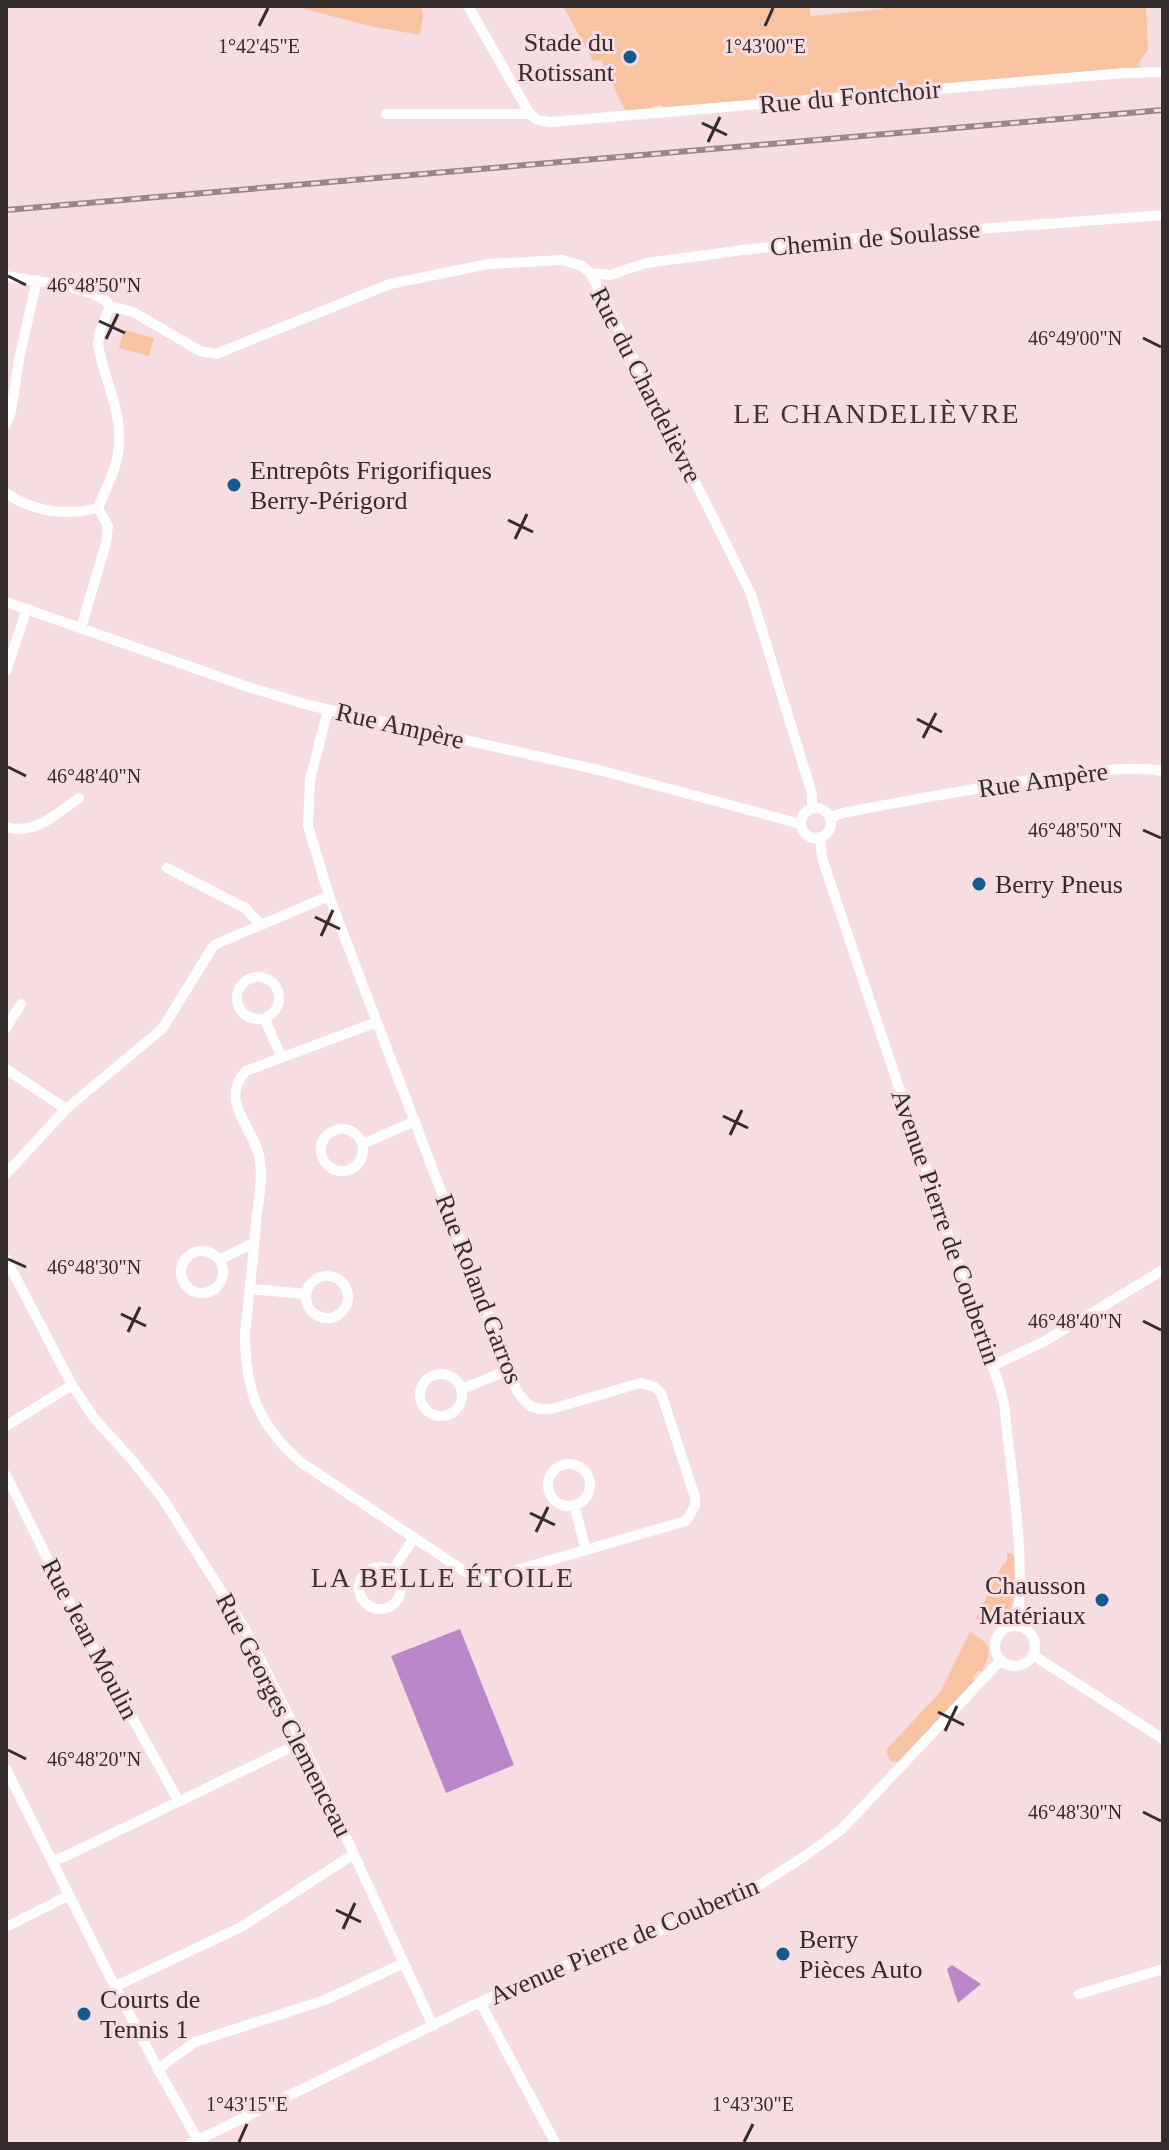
<svg xmlns="http://www.w3.org/2000/svg" width="1169" height="2150" viewBox="0 0 1169 2150" font-family="Georgia,serif">
	<style>
		.green { fill: #f7c3a1 }
		.water { fill: #bb87c8 }
		.lines { fill: none; stroke-linecap: round; stroke-linejoin: round }
		.minor { stroke: #fff; stroke-width: 10 }
		.rail-casing { stroke: #988689; stroke-width: 6 }
		.rail { stroke: #f6dde1; stroke-width: 3; stroke-dasharray: 9; stroke-linecap: butt }
		.ticks { fill: none; stroke: #352c2d; stroke-width: 3 }
		.poi-dot { fill: #15598e; stroke: #f6dde1; stroke-width: 3 }
		.labels { text-anchor: middle; dominant-baseline: central; stroke-width: 6; stroke-linejoin: round; paint-order: stroke }
		.poi-label { font-size: 26px; fill: #352c2d; stroke: #f6dde1; text-anchor: start }
		.street-label { font-size: 26px; fill: #352c2d; stroke: #f6dde1 }
		.neighbourhood-label { font-size: 28px; letter-spacing: 2px; fill: #443134; stroke: #f6dde1 }
		.ticks-label { font-size: 20px; text-anchor: middle; fill: #352c2d; stroke: #f6dde1; stroke-width: 6; stroke-linejoin: round; paint-order: stroke }
	</style>
	<rect width="100%" height="100%" fill="#f6dde1"/>
	<!-- green -->
	<path class="green" d="M293,6H421L423,16L420,35L370,26Z
		M563,6H809L811,16L882,9V6H1146L1148,50L1137,65L1147,69L666,110L661,105L653,106L649,111L626,112L601,60L593,61Z
		M124,330L154,338L149,356L119,348Z
		M1007,1553H1011L1015,1557C1015,1582 1019,1643 976,1618L1003,1564L1007,1562Z
		M970,1632C991,1644 993,1649 982,1671H978L973,1677L974,1681L899,1762L890,1761L886,1750L941,1691Z"/>
	<!-- water -->
	<path class="water" d="M460,1629L514,1765L446,1793L391,1656Z
		M952,1965L981,1984L958,2003L947,1969Z"/>
	<g class="lines">
		<!-- minor -->
		<path class="minor" d="M468,6L530,114L537,120L550,122L1125,73L1163,72
			M386,114H530
			M590,273L610,275L646,263L743,250L860,238L1163,215
			M6,276L67,286L91,293L106,301L110,306L133,312L200,351L216,354L390,284L489,264L563,260L582,266L590,273L601,293L751,594L812,794V808
			M6,424L11,412L19,359L37,280
			M6,493C33,512 66,516 98,508C106,488 119,465 119,442C121,408 103,377 98,344L100,331L110,306
			M6,602L251,688L308,705L599,770L801,824
			M81,628L106,543L108,526L98,508
			M6,671L27,609
			M328,710L310,780L308,826L329,896L517,1391C528,1407 533,1410 551,1409L641,1383L655,1387L661,1393L695,1497V1506L686,1521L496,1576L485,1578L467,1573L302,1463C258,1426 245,1390 245,1333C249,1297 253,1260 256,1223C258,1203 263,1181 260,1161C256,1128 217,1103 246,1071L377,1022
			M801 823a15 15 0 1 1 30 0a15 15 0 1 1-30 0Z
			M831,819L836,815L847,812C918,799 988,785 1059,776C1094,772 1128,765 1163,771
			M6,827C36,835 56,814 79,798
			M820,838L822,858L999,1385L1004,1403C1011,1477 1026,1550 1017,1626
			M167,868L245,908L261,925
			M237 998a21 21 0 1 1 42 0a21 21 0 1 1-42 0Z
			M264,1018L282,1058
			M6,1028L21,1004
			M6,1069L66,1109
			M321 1150a21 21 0 1 1 42 0a21 21 0 1 1-42 0Z
			M363,1144L415,1121
			M6,1174L66,1109L162,1029L214,945L329,896
			M181 1272a21 21 0 1 1 42 0a21 21 0 1 1-42 0Z
			M6,1259L72,1385L94,1418L131,1459L163,1499L244,1627L302,1742L433,2026
			M219,1260L254,1243
			M306 1297a21 21 0 1 1 42 0a21 21 0 1 1-42 0Z
			M250,1289L306,1294
			M992,1366L1045,1341L1163,1270
			M420 1395a21 21 0 1 1 42 0a21 21 0 1 1-42 0Z
			M462,1389L509,1370
			M6,1426L72,1385
			M548 1485a21 21 0 1 1 42 0a21 21 0 1 1-42 0Z
			M6,1475L79,1622L178,1800
			M574,1505L586,1550
			M359 1588a21 21 0 1 1 42 0a21 21 0 1 1-42 0Z
			M392,1571L414,1538
			M995 1646a20 20 0 1 1 40 0a20 20 0 1 1-40 0Z
			M1033,1655L1163,1739
			M6,1769L107,1971L158,2069L200,2144
			M52,1861L66,1856L302,1742
			M6,1927L70,1895
			M116,1986L241,1927L354,1854
			M1079,1994L1163,1969
			M480,2002L556,2144
			M158,2069L195,2042L325,2000L404,1963
			M190,2144L480,2002L558,1968L646,1936L739,1898L805,1856L842,1829L1001,1660"/>
		<!-- rail casing -->
		<g class="rail-casing">
			<path id="rail" d="M6,210L1163,110"/>
		</g>
		<!-- rail -->
		<use href="#rail" class="rail"/>
	</g>
	<!-- ticks -->
	<path class="ticks" d="M259,26L268,8M765,26L773,8M702,123L727,135M708,142L720,117M8,276L26,285M99,321L125,333M1143,338L1161,347M106,339L118,314M508,520L533,532M515,539L527,514M917,719L942,732M923,738L936,713M8,767L26,776M1143,830L1161,838M315,917L340,929M321,936L333,910M723,1116L748,1128M730,1135L742,1110M8,1259L26,1267M121,1314L146,1326M1143,1321L1161,1330M128,1332L140,1307M530,1513L555,1525M536,1532L548,1507M938,1712L964,1725M945,1731L957,1706M8,1750L26,1759M1143,1812L1161,1821M336,1910L361,1922M343,1929L355,1903M239,2142L247,2124M744,2142L753,2124"/>
	<!-- markers -->
	<g class="poi-dot">
		<circle cx="630" cy="57" r="8"/>
		<circle cx="234" cy="485" r="8"/>
		<circle cx="979" cy="884" r="8"/>
		<circle cx="1102" cy="1600" r="8"/>
		<circle cx="783" cy="1954" r="8"/>
		<circle cx="84" cy="2014" r="8"/>
	</g>
	<g class="labels">
		<!-- poi labels -->
		<g class="poi-label">
			<text x="614" y="42" text-anchor="end">Stade du<tspan x="614" dy="30">Rotissant</tspan></text>
			<text x="250" y="470">Entrepôts Frigorifiques<tspan x="250" dy="30">Berry-Périgord</tspan></text>
			<text x="995" y="884">Berry Pneus</text>
			<text x="1086" y="1585" text-anchor="end">Chausson<tspan x="1086" dy="30">Matériaux</tspan></text>
			<text x="799" y="1939">Berry<tspan x="799" dy="30">Pièces Auto</tspan></text>
			<text x="100" y="1999">Courts de<tspan x="100" dy="30">Tennis 1</tspan></text>
		</g>
		<!-- street labels -->
		<g class="street-label">
			<text transform="translate(850 97) rotate(-5)">Rue du Fontchoir</text>
			<text transform="translate(875 238) rotate(-5)">Chemin de Soulasse</text>
			<text transform="translate(646 385) rotate(63)">Rue du Chardelièvre</text>
			<text transform="translate(400 726) rotate(13)">Rue Ampère</text>
			<text transform="translate(1043 780) rotate(-8)">Rue Ampère</text>
			<text transform="translate(946 1227) rotate(71)">Avenue Pierre de Coubertin</text>
			<text transform="translate(479 1289) rotate(69)">Rue Roland Garros</text>
			<text transform="translate(90 1639) rotate(62)">Rue Jean Moulin</text>
			<text transform="translate(284 1715) rotate(63)">Rue Georges Clemenceau</text>
			<text transform="translate(624 1941) rotate(-23)">Avenue Pierre de Coubertin</text>
		</g>
		<!-- neighbourhood labels -->
		<g class="neighbourhood-label">
			<text x="877" y="413">LE CHANDELIÈVRE</text>
			<text x="443" y="1577">LA BELLE ÉTOILE</text>
		</g>
	</g>
	<g class="ticks-label">
		<text x="259" y="53">1°42'45"E</text>
		<text x="765" y="53">1°43'00"E</text>
		<text x="94" y="292">46°48'50"N</text>
		<text x="1075" y="345">46°49'00"N</text>
		<text x="94" y="783">46°48'40"N</text>
		<text x="1075" y="837">46°48'50"N</text>
		<text x="94" y="1274">46°48'30"N</text>
		<text x="1075" y="1328">46°48'40"N</text>
		<text x="94" y="1766">46°48'20"N</text>
		<text x="1075" y="1819">46°48'30"N</text>
		<text x="247" y="2111">1°43'15"E</text>
		<text x="753" y="2111">1°43'30"E</text>
	</g>
	<!-- border -->
	<rect width="1169" height="2150" fill="none" stroke="#352c2d" stroke-width="16"/>
</svg>
